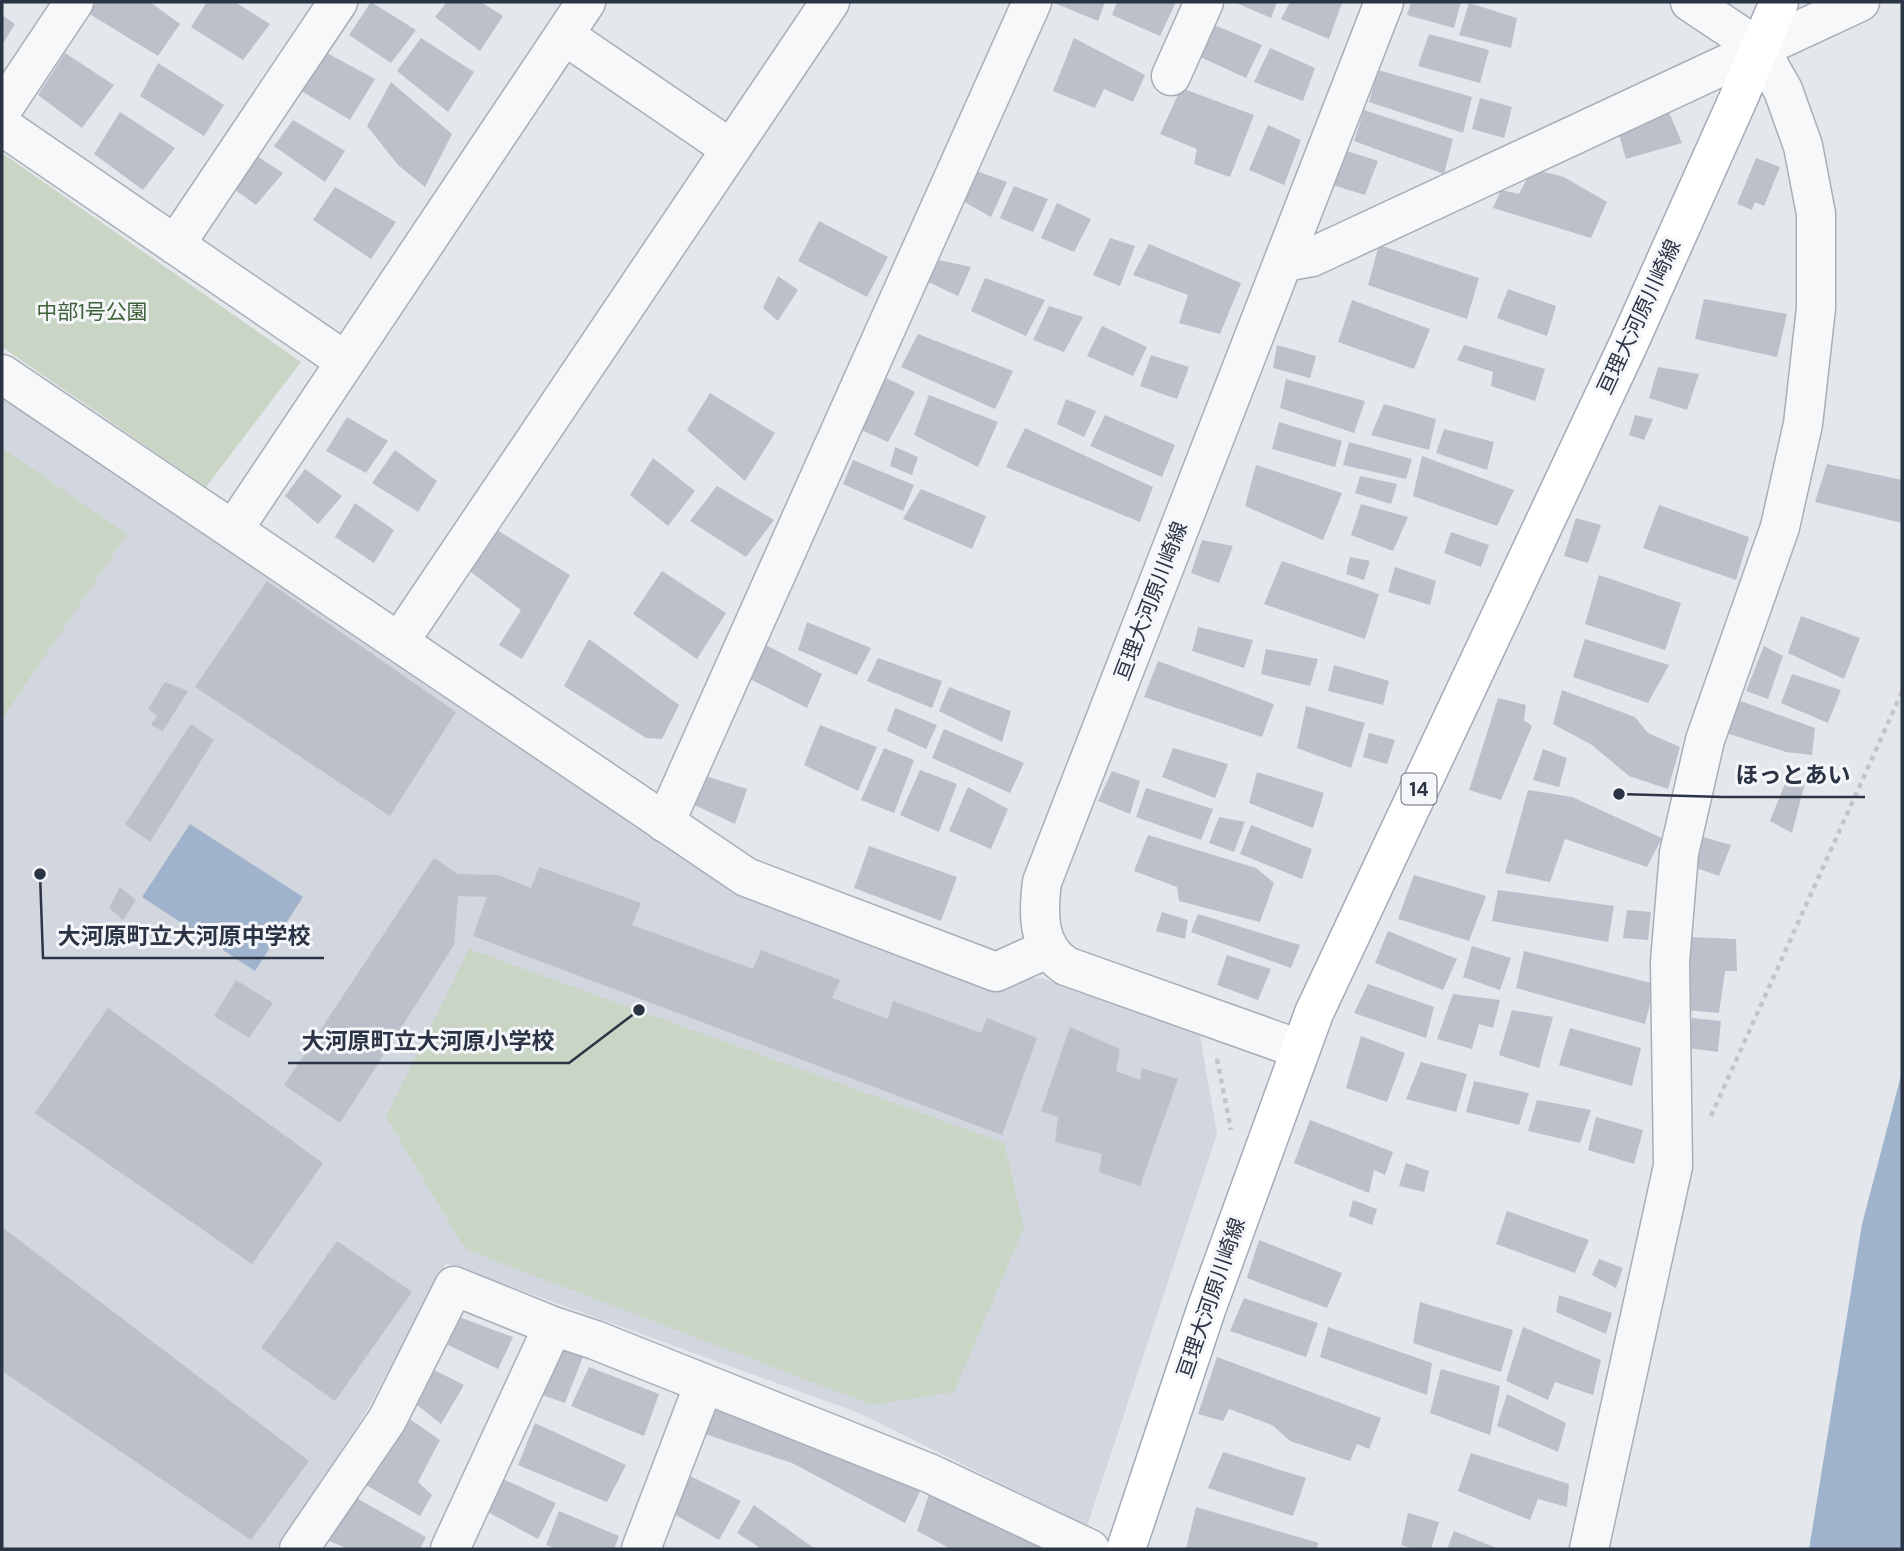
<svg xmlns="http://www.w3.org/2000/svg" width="1904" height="1551" viewBox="0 0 1904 1551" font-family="'DM Sans','Noto Sans JP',sans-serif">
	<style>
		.built { fill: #d2d6de }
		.green { fill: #c9d6c5 }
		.water { fill: #9fb4cc }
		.building { fill: #bbc0ca }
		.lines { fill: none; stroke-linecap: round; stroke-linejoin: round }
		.minor-casing { stroke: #a9aeb7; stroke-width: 41 }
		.major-casing { stroke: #a3abb8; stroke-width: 41 }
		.path { stroke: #c2c5cb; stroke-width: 4.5; stroke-dasharray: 5 5; stroke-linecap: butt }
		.minor { stroke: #f7f8fa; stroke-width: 38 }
		.major { stroke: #fff; stroke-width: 38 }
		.labels { text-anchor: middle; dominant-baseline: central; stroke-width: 6; stroke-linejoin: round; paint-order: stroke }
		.shield { fill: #f4f6f9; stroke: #676e7b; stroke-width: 2 }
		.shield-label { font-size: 19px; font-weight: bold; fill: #2b3445 }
		.park-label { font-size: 21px; fill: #3f6138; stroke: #f4f6f9 }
		.street-label { font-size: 21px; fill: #2b3445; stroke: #f4f6f9 }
		.leader { fill: none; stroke: #2b3445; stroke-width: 2.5 }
		.callout-dot { fill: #2b3445; stroke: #f4f6f9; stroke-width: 2.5 }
		.callout-label { font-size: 23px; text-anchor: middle; font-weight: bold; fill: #2b3445; stroke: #f4f6f9; stroke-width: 6; stroke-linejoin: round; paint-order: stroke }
	</style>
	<rect width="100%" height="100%" fill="#e4e7ec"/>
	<!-- built -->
	<path class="built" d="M2,396L204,534L740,881L995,980L1042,978L1200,1035L1217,1134L1087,1526L859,1413L446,1263L365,1414L277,1549H2Z"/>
	<!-- green -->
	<path class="green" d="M2,153L301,362L206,487L2,347Z
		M2,448L127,534L2,720Z
		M469,949L1004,1143L1024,1227L954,1392L872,1405L465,1249L386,1117Z"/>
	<!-- water -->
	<path class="water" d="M190,824L303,897L255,971L142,897Z
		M1902,1072V1549H1809L1862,1224Z"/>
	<!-- building -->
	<path class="building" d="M97,2H150L180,24L158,56L88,13Z
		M207,2H235L270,24L243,60L191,27Z
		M371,2L416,30L391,63L349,35Z
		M447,2H481L503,16L480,51L435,17Z
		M1052,2H1105L1098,21Z
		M1117,2H1176L1160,36L1112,15Z
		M1234,2H1277L1271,18Z
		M1290,2L1342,3L1329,39L1281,19Z
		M1411,2H1461L1454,28L1407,15Z
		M1469,3L1517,18L1511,48L1459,35Z
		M2,15L15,24L2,45Z
		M1212,24L1262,45L1246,78L1198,56Z
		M1429,34L1489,50L1480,83L1418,66Z
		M421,38L474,72L448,112L397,71Z
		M1074,38L1145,75L1133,102L1104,89L1095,108L1053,91Z
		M1270,48L1315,68L1303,101L1254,82Z
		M325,52L375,79L350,120L298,89Z
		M65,53L114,85L82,128L38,95Z
		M158,63L224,105L204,136L140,96Z
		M1378,70L1472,97L1463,133L1369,102Z
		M391,82L452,134L425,187L398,165L367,126Z
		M1181,88L1254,115L1230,177L1194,164L1197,149L1160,134Z
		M1480,98L1512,107L1504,138L1472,129Z
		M1665,103L1682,143L1626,159L1617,128Z
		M1364,110L1453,139L1444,174L1354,141Z
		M120,112L175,148L143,190L94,154Z
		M293,120L345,151L325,182L274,146Z
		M1268,125L1301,140L1284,185L1249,170Z
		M1344,150L1378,161L1365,195L1329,184Z
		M249,151L283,173L256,205L227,184Z
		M1756,158L1780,167L1764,206L1755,202L1752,210L1737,204Z
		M971,169L1007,182L991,217L959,199Z
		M1532,169L1564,177L1607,202L1591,238L1493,208L1501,190L1519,194Z
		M1014,186L1048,199L1033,232L1000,218Z
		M335,187L396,222L371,259L313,220Z
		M1057,203L1091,219L1074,252L1041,238Z
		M819,221L888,257L867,297L798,261Z
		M1110,238L1135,246L1120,286L1093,275Z
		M1149,244L1241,283L1220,334L1179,323L1188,295L1133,275Z
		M1379,245L1479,278L1467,319L1368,285Z
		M939,260L971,267L958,296L928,282Z
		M778,276L798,290L778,321L763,308Z
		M985,278L1045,300L1026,336L971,311Z
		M1508,289L1556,306L1547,336L1497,318Z
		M1704,299L1787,314L1777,357L1695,339Z
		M1352,300L1430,329L1414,369L1338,342Z
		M1049,306L1083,317L1064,352L1033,340Z
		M1102,326L1147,347L1133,376L1087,356Z
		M918,334L1013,371L995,409L901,367Z
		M1277,345L1316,356L1310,378L1273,368Z
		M1464,345L1545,369L1535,401L1491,386L1493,372L1457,360Z
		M1151,355L1189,367L1177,399L1140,386Z
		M1658,367L1699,374L1687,410L1649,398Z
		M884,377L915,392L888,442L859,429Z
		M1286,379L1365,401L1354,433L1280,408Z
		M710,393L775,433L745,481L687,430Z
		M929,395L998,422L978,467L914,435Z
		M1066,399L1096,411L1084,437L1057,424Z
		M1384,404L1436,419L1429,450L1371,435Z
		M1105,415L1175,445L1162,477L1090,446Z
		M1635,415L1653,419L1644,440L1629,435Z
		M347,417L388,441L366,473L326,451Z
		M1279,422L1342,441L1335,467L1272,449Z
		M1025,428L1153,487L1140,522L1006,467Z
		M1444,429L1494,442L1487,470L1436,453Z
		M1349,442L1412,459L1406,479L1343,465Z
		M895,447L918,457L912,475L890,466Z
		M395,450L437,481L418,512L372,483Z
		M1422,456L1514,490L1497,526L1413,496Z
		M653,458L695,491L668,526L630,495Z
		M853,460L914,485L903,511L843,484Z
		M1827,464L1902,480V523L1815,502Z
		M1256,465L1342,493L1323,540L1245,506Z
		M305,469L342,496L318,524L285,496Z
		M1360,476L1397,484L1391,504L1355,493Z
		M717,486L774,520L746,557L690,521Z
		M921,489L986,516L972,549L903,519Z
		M355,503L394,530L374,563L335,537Z
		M1361,504L1408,517L1393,551L1351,535Z
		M1659,505L1749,537L1736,580L1643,548Z
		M1576,518L1601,525L1588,563L1564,556Z
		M497,530L570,575L522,659L499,645L521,610L467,569Z
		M1451,532L1489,545L1481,567L1444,553Z
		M1202,540L1233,546L1219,583L1191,573Z
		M1350,557L1370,561L1364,580L1346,574Z
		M1282,561L1379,594L1365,639L1264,604Z
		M1395,567L1436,581L1430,605L1388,592Z
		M662,571L726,613L697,659L633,614Z
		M1599,575L1681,603L1665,650L1585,624Z
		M267,581L456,712L390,816L195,687Z
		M1801,616L1860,638L1844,679L1788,653Z
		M807,622L871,648L857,675L798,650Z
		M1198,627L1253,640L1244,668L1192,651Z
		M589,639L679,705L662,739L646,738L564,686Z
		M1585,639L1669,665L1648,703L1573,677Z
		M760,642L822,674L807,708L748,678Z
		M1764,646L1783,656L1768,699L1746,691Z
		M1266,649L1318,659L1310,686L1261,674Z
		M878,658L942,681L932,708L867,681Z
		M1158,661L1274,704L1262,737L1144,697Z
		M1334,665L1389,681L1383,705L1328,691Z
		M1792,674L1841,690L1828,723L1781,703Z
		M165,682L188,691L163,731L151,725L157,716L148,709Z
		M949,687L1011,711L1002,742L939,711Z
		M1562,690L1635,717L1648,733L1680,747L1668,789L1629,776L1592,745L1553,724Z
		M1498,698L1526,705L1524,720L1532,726L1501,800L1469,790Z
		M1738,700L1815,728L1812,755L1786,752L1726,733Z
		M1306,706L1365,723L1351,768L1297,748Z
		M895,708L937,725L926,749L887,731Z
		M191,724L214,740L150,842L125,824Z
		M820,725L877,747L858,791L804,765Z
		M944,729L1024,763L1010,793L932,758Z
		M1369,733L1395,740L1387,764L1363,757Z
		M884,748L914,760L894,813L861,800Z
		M1173,748L1228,764L1215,798L1162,777Z
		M1543,749L1567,758L1559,787L1533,780Z
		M920,770L957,784L939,832L900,815Z
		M1112,771L1140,781L1130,814L1098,801Z
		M1257,772L1324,793L1313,828L1249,803Z
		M699,774L747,789L735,824L684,800Z
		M1788,776L1806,779L1792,833L1770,821Z
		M968,787L1008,809L991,849L949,831Z
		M1146,788L1213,809L1201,840L1136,817Z
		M1528,790L1572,797L1662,838L1647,867L1565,839L1550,882L1505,873Z
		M1219,817L1245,822L1234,852L1209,843Z
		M1251,825L1312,849L1302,879L1240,854Z
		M1148,835L1256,868L1274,883L1260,922L1179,901L1177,887L1134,871Z
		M1703,837L1731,845L1719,876L1691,866Z
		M869,846L957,877L941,921L854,888Z
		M434,858L458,874L498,875L531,888L539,867L641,903L632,925L753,969L761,950L840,980L832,998L888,1019L893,1001L981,1033L987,1018L1037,1038L1002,1135L473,936L487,897L458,896L454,945L340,1123L284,1085Z
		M1414,875L1486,896L1469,941L1398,919Z
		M120,887L136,900L123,920L109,908Z
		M1498,890L1614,906L1608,942L1492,921Z
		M1627,910L1651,912L1648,940L1623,938Z
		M1162,912L1188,920L1185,939L1156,931Z
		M1198,914L1300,945L1291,968L1191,932Z
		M1388,931L1457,959L1443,990L1375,963Z
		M1691,937L1736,939L1737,971H1725L1719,1013L1685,1010Z
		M1472,946L1511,958L1500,990L1463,977Z
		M1524,951L1655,984L1645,1024L1516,988Z
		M1227,955L1271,969L1258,1000L1217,985Z
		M236,980L273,1003L249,1038L214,1016Z
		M1368,984L1434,1007L1426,1038L1354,1013Z
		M1453,994L1500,1000L1493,1028L1479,1024L1472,1049L1437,1039Z
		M108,1008L323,1163L252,1264L35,1113Z
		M1512,1010L1553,1017L1539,1068L1499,1055Z
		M1692,1018L1721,1021L1718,1052L1688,1048Z
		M1070,1027L1120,1049L1116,1071L1140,1080L1142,1068L1178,1079L1140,1186L1099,1172L1102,1154L1055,1142L1058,1117L1041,1111Z
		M1570,1028L1641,1048L1632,1086L1559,1065Z
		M1361,1036L1405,1053L1387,1102L1346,1088Z
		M1421,1062L1467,1074L1456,1112L1406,1099Z
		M1474,1081L1529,1093L1519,1125L1466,1112Z
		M1537,1100L1591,1110L1580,1143L1528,1131Z
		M1596,1117L1643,1130L1634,1164L1588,1150Z
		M1310,1120L1393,1152L1385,1175L1374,1170L1369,1193L1294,1163Z
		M1406,1163L1429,1171L1424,1192L1399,1186Z
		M1353,1200L1377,1209L1372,1225L1349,1216Z
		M1507,1211L1589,1240L1575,1273L1496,1244Z
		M2,1227L309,1461L251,1540L2,1371Z
		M1259,1240L1342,1273L1327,1308L1247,1278Z
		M337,1241L412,1292L335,1401L261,1348Z
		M1599,1259L1623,1268L1616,1288L1592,1275Z
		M1559,1295L1612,1313L1606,1334L1556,1312Z
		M1244,1298L1318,1323L1306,1357L1230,1331Z
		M1420,1302L1513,1330L1501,1372L1413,1343Z
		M459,1317L513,1337L498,1369L448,1345Z
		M1328,1327L1432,1363L1427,1395L1320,1357Z
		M1523,1327L1601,1360L1593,1395L1555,1382L1548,1400L1506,1381Z
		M559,1348L583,1357L565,1403L539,1394Z
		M1217,1357L1381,1418L1369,1449L1357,1444L1350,1461L1290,1441L1272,1425L1229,1409L1223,1421L1198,1414Z
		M589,1367L659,1394L644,1436L571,1406Z
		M430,1368L464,1385L441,1424L416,1404Z
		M1441,1369L1500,1386L1490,1435L1430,1413Z
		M1507,1394L1566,1423L1558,1452L1497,1426Z
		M706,1400L923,1485L905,1523L792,1463L696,1431Z
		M404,1415L440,1440L418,1482L432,1495L420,1516L366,1485Z
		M535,1423L626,1465L607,1502L518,1465Z
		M1223,1452L1306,1478L1293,1516L1208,1488Z
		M1471,1453L1569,1484L1567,1507L1538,1499L1530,1520L1458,1491Z
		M690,1476L741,1501L719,1540L674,1514Z
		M503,1479L556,1503L538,1539L484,1510Z
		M929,1494L1044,1549H951L917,1531Z
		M351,1495L426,1537L420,1549H349L326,1540Z
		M754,1505L815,1549H762L737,1533Z
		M1196,1507L1319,1543L1316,1549H1186Z
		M559,1511L619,1536L614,1549H557L546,1545Z
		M1408,1513L1439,1522L1431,1549H1415L1401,1545Z
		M1454,1531L1499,1549H1447Z"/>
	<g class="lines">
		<!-- minor casing -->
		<g class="minor-casing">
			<path id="minor" d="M586,2L233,530L746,877L996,972L1047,949
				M564,35L731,149
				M1171,76L1204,2
				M2,110L74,2
				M2,126L345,361
				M175,245L338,2
				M1284,262L1312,257L1860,2
				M2,374L233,530
				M399,642L830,2
				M665,823L1032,2
				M1299,1049L1066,966C1037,947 1038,914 1042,882L1384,2
				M299,1549L387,1420L454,1286L553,1326L595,1340L929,1473L1090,1549
				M450,1549L553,1326
				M641,1549L704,1384
				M1589,1549L1673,1166L1670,962L1679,853L1705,740L1780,527L1803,424L1816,308V214L1803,146L1783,90L1759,48L1690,2"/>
		</g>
		<!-- major casing -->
		<g class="major-casing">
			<path id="major" d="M1126,1549L1207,1307L1314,1013L1628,345L1739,97L1779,2"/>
		</g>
		<!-- path -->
		<path class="path" d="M1217,1059L1231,1130
			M1711,1116L1902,692"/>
		<!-- minor -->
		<use href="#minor" class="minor"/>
		<!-- major -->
		<use href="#major" class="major"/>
	</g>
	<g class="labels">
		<!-- shield labels -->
		<rect class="shield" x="1401.5" y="773.5" width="35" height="31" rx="5"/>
		<g class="shield-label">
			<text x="1419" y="789">14</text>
		</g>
		<!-- park labels -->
		<g class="park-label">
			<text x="92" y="312">中部1号公園</text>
		</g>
		<!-- street labels -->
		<g class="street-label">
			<text transform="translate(1639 317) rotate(-65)">亘理大河原川崎線</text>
			<text transform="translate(1151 601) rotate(-69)">亘理大河原川崎線</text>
			<text transform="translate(1211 1298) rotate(-71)">亘理大河原川崎線</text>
		</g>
	</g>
	<!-- callouts -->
	<path class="leader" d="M1619 794L1722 797H1865M40 874L43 958H324M639 1010L569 1063H288"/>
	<g class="callout-dot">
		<circle cx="1619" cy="794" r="7"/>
		<circle cx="40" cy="874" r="7"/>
		<circle cx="639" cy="1010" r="7"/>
	</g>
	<g class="callout-label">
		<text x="1793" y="783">ほっとあい</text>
		<text x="184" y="944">大河原町立大河原中学校</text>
		<text x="428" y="1049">大河原町立大河原小学校</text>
	</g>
	<!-- border -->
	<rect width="1904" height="1551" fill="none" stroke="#2b3445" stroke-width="7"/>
</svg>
